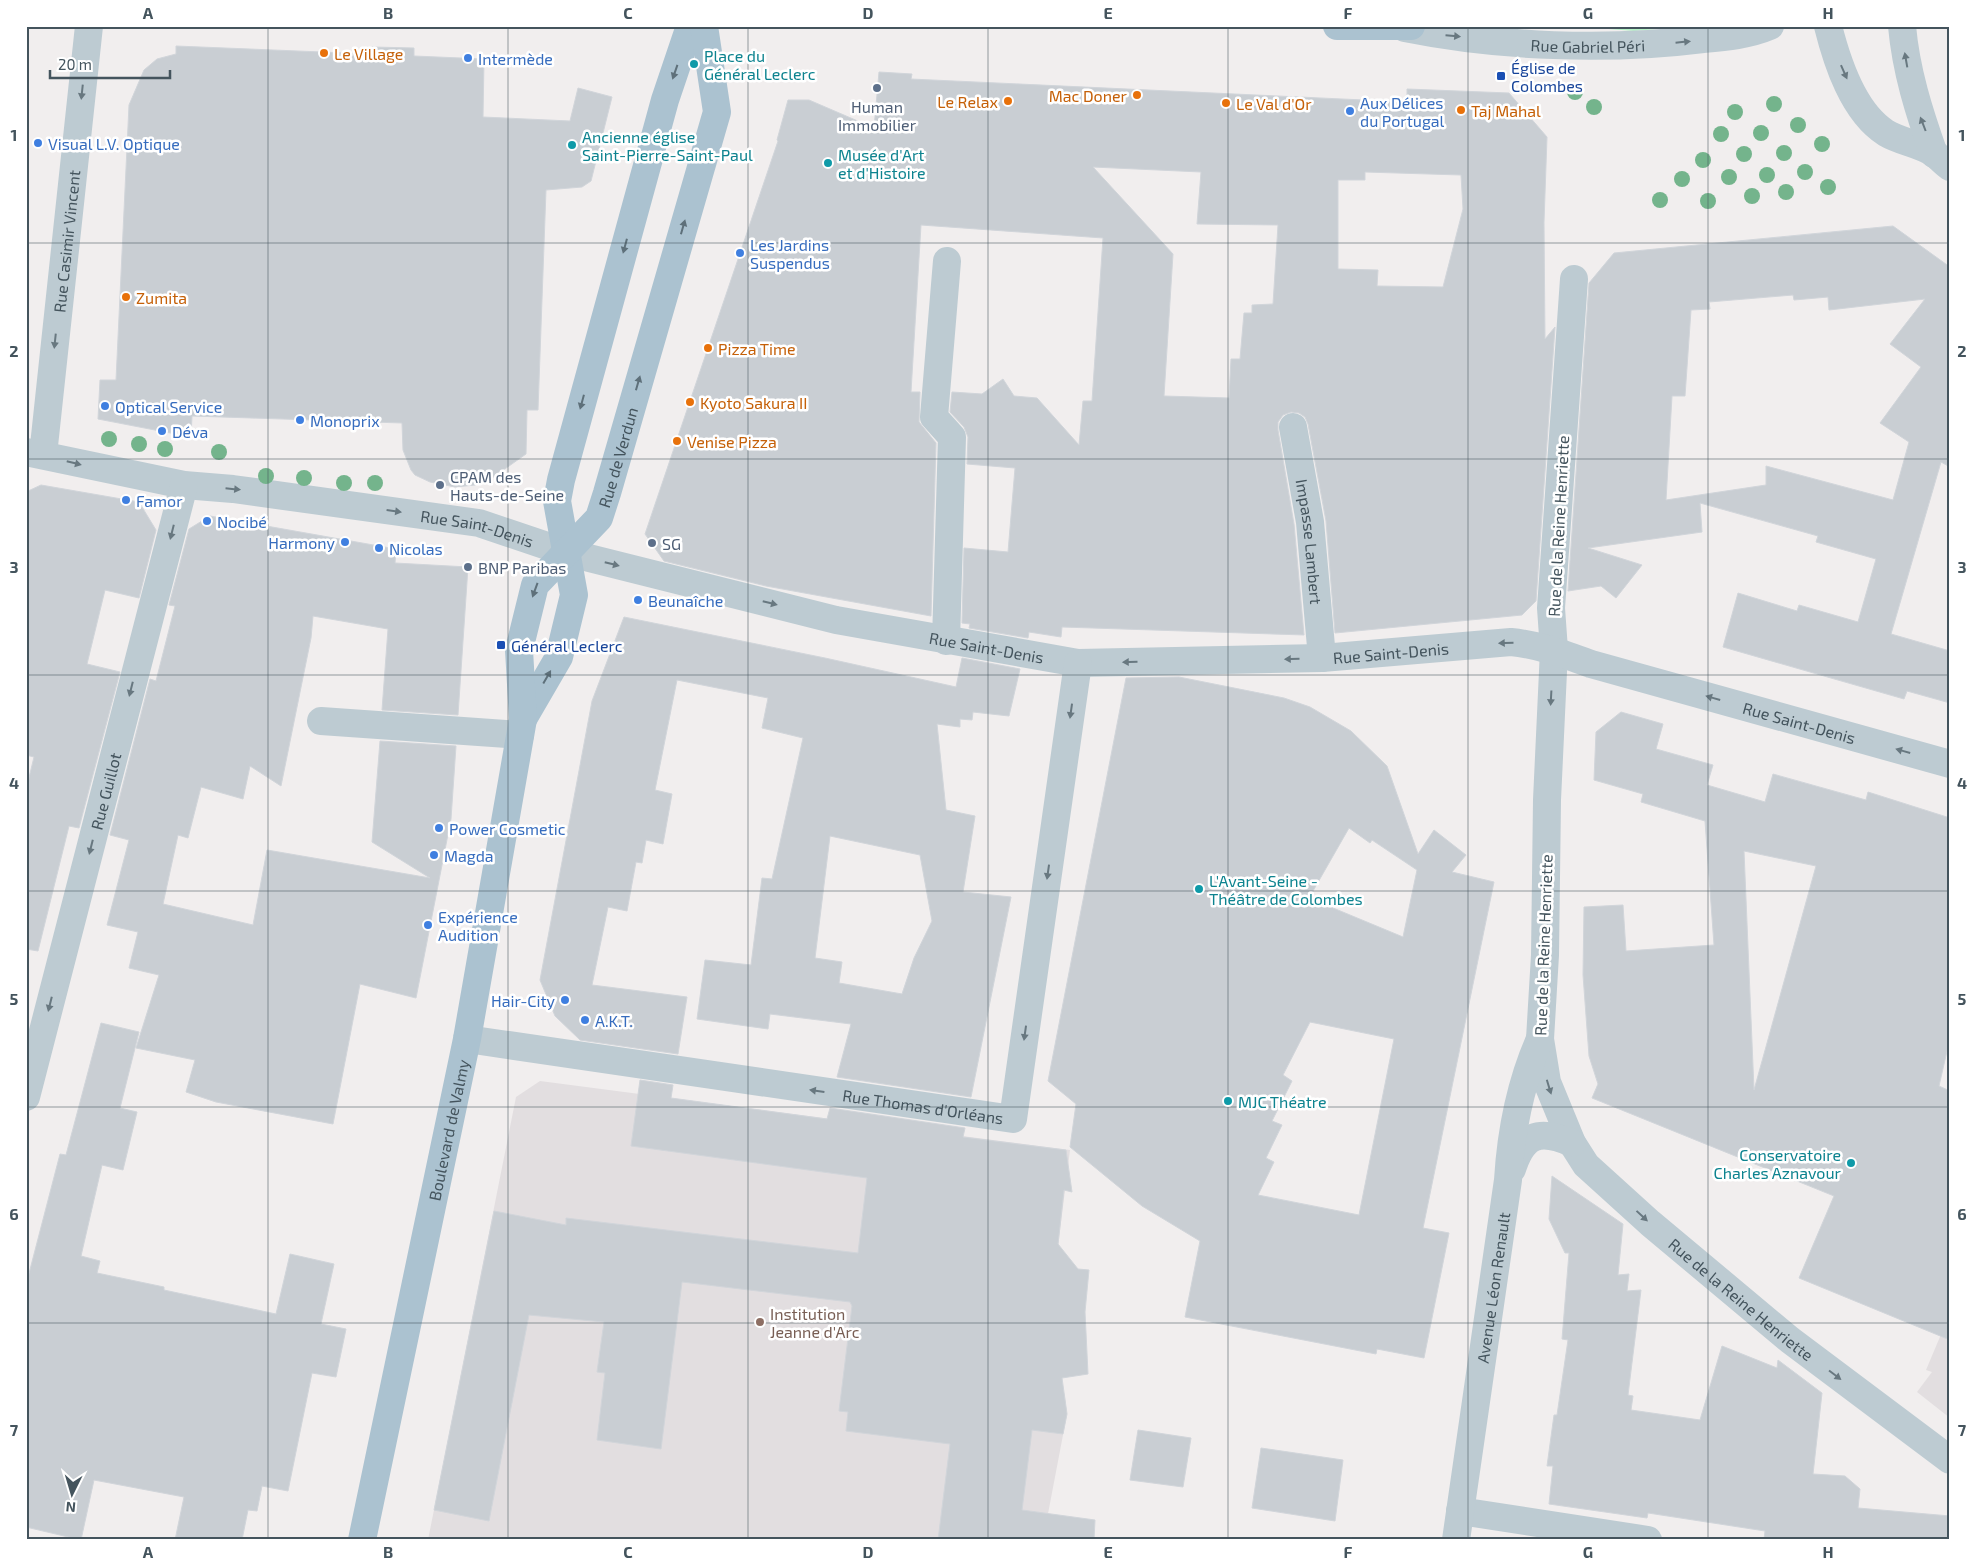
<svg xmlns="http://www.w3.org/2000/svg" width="1976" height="1566" viewBox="0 0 1976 1566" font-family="'Exo 2',sans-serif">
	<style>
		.education { fill: #e2dee0 }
		.green { fill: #b7f3c7 }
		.building { fill: #c9ced3; stroke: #d1d5da; fill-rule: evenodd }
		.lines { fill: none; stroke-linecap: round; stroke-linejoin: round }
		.minor { stroke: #bdcbd2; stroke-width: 28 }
		.major { stroke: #abc2d0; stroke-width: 28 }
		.tree { fill: #74b48c }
		.oneway { fill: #687880 }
		.oneway2 { fill: #5e707a }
		.grid { fill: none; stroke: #44545d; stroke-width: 1; stroke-opacity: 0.55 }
		.food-dot { fill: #e8710a; stroke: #fff; stroke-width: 2 }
		.shop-dot { fill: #3f7fe0; stroke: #fff; stroke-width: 2 }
		.culture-dot { fill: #0f9aa8; stroke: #fff; stroke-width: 2 }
		.transit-dot { fill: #1a4fb4; stroke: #fff; stroke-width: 2 }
		.service-dot { fill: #5c6f8a; stroke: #fff; stroke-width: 2 }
		.education-dot { fill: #8d6e63; stroke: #fff; stroke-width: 2 }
		.labels { text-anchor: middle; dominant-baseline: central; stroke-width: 5; stroke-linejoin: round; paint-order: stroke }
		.street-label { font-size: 16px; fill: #44545d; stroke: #fff }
		.food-label { font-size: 16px; fill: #c56008; stroke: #fff; text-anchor: start }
		.culture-label { font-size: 16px; fill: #0d838f; stroke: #fff; text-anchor: start }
		.shop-label { font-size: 16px; fill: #366cbe; stroke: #fff; text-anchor: start }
		.transit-label { font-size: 16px; fill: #164399; stroke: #fff; text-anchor: start }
		.service-label { font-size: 16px; fill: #4e5e75; stroke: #fff; text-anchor: start }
		.education-label { font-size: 16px; fill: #785e54; stroke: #fff; text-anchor: start }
		.neatline { fill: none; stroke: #44545d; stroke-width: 2 }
		.grid-label { font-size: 16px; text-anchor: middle; font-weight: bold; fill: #44545d }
	</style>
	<rect width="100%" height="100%" fill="#f1eeee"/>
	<!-- education -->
	<path class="education" d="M540,1081L1070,1150L1047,1336L1065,1397L1067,1414L1043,1540H428L516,1097Z
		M1950,1313V1418L1917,1392L1932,1372L1926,1370Z"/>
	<!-- green -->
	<path class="green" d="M1571,26H1692L1634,31Z"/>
	<!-- building -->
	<path class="building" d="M176,46L371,54L372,47L414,48V56L484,59L483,117L570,121L578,88L612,97L591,181L582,187L546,190L538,410H527L526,454L488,481L475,485L455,487L430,482L415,475L411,470L403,450L402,423L192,416L191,437L98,419L100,380H116L129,105L144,70L157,59L176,54Z
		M879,72L912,74L911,79L1407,102V89L1509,93L1547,137L1544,222L1545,339L1555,327L1536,601L1522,615L1335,633L1326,521L1308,424L1305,417L1299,413L1291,412L1283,415L1278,422V430L1294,524L1304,635L1062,627L1061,637L1029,632L1028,638L969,628L970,624L962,623L964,548L1008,552L1015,468L967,464L968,437L964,427L950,412L952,392L982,394L1003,379L1014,396L1037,398L1079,445L1083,401H1092L1103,238L921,225L911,392H920L919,422L936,443L931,616L766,586L664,561L645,534L778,141L777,140L788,100H809L874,128ZM1093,167L1201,172L1197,224L1278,225L1273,304L1252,305V313H1244L1240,359H1231L1229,398L1164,396L1173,254ZM1365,172L1461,175L1463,209L1443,287L1377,286L1378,270L1338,269V180H1365Z
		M1893,226L1950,267V467L1941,462L1891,634L1950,651V703L1907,691L1904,699L1723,647L1738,593L1797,611L1799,605L1858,622L1876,559L1816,542L1818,536L1700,503L1702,532L1588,548L1642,565L1616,598L1601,586L1568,591L1589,283L1614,253ZM1793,295L1794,300L1828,297L1829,310L1925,299L1890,344L1921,367L1880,423L1909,442L1893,500L1766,466V485L1666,500L1672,396H1685L1691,310L1710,309L1709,302Z
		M41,485L139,502L156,530L139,598L105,590L87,664L120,672L79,828L69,826L38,951L26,949V790L34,757L26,755V492Z
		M210,516L396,549L395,563L468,567L458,715L382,710L388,629L313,616L311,638L281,786L250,766L243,799L201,787L188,838L178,835L163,904L253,925L267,850L430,878L372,842L380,741L456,746L451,819L416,998L360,984L333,1124L216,1102L186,1092L195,1060L136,1048L159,975L129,968L138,932L107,925L129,840L110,835L150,679L156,681L175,606L169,605L189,529Z
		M624,617L825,658L956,687L962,658L1020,669L1009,716L973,712L972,720L960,719V727L937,724L946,810L975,816L963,892L1011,897L971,1097L837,1077L851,1024L770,1014L768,1029L697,1019L705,960L751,965L762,878L772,879L803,738L762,728L768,698L677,680L655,790L672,794L663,844L646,840L642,863L636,862L627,911L608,907L592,985L687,997L678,1054L580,1040L555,1016L540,980L592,701ZM830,836L920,855L932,921L914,958L902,994L839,983L842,962L815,958Z
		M1179,677L1284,698L1310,707L1351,731L1387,766L1418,854L1434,830L1466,855L1452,872L1494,882L1423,1228L1449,1233L1424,1358L1377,1349L1376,1354L1185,1317L1200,1241L1142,1206L1070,1147L1076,1104L1048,1081L1126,678ZM1349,828L1370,843L1372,840L1417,870L1403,937L1309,898ZM1310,1022L1394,1039L1359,1215L1258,1195L1274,1162L1266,1158L1282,1125L1272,1121L1292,1081L1283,1075Z
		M1621,712L1663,724L1656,749L1713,765L1707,785L1765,802L1773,774L1866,800L1868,792L1950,818V1038L1939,1086L1950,1091V1340L1799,1278L1834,1196L1592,1098L1598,1084L1589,1056L1583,975L1584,907L1623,905L1626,951L1714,945L1705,821L1641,802L1643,794L1594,780L1596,732ZM1744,851L1816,866L1754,1090Z
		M101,1023L139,1032L120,1108L137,1112L123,1170L102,1165L81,1256L100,1261L97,1273L164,1287V1290L276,1314L290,1254L334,1264L321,1324L346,1329L336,1377L312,1373L288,1491L262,1486L257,1511L248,1510L242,1540H175L184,1497L94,1480L81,1540L26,1527V1285L60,1154L66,1155Z
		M640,1080L673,1085L671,1098L827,1119L830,1108L965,1128L963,1137L1066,1150L1072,1192L1064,1190L1058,1244L1078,1269L1089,1270L1085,1312L1088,1374L1062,1378L1067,1414L1063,1434L1032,1430L1022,1510L1095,1520L1094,1540H938L950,1444L846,1431L848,1412L839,1411L852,1306L850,1302L682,1282L661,1449L597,1440L605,1373L597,1372L604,1322L529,1315L489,1521L434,1510L494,1211L566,1225V1218L858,1253L867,1178L631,1146Z
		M1552,1176L1623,1224L1618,1275L1629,1274L1627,1291L1641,1290L1628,1395L1633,1396L1631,1410L1700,1420L1722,1346L1777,1368L1778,1360L1822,1393L1813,1474L1845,1476L1860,1489L1858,1508L1950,1516V1540H1764L1765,1531L1648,1513L1647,1518L1549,1504L1553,1466H1547L1554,1415H1557L1568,1340L1562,1339L1569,1253H1565L1549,1219Z
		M1138,1430L1191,1438L1183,1487L1130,1480Z
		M1261,1448L1343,1460L1335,1521L1252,1508Z"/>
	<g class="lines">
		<!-- minor -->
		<g class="minor">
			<path d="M1828,26C1837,62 1853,112 1886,133C1901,142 1921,144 1935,154C1940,158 1944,163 1950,167"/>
			<path d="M1902,26C1906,71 1919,112 1934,154"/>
			<path id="s1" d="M1405,28C1499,47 1608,51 1703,39C1726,37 1749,35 1770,26"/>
			<path id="s2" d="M1574,279L1551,608L1554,650L1547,800L1545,955L1540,1039L1547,1082L1572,1143L1586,1165L1650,1223L1790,1340L1950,1460"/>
			<path id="s3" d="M1293,427L1310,522L1322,658"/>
			<path id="s4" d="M26,452L184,485L233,489L479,523L565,552L836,620L1078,663L1322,658L1511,642C1540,645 1564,654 1591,664L1950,764"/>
			<path id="s5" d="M43,455L89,26"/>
			<path d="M946,641L952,437L934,417L947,261"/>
			<path d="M321,721L520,735"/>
			<path id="s6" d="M467,1039L1013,1119L1078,663"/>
			<path id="s7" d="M26,1097L184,485"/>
			<path d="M1512,1169C1523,1135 1538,1128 1572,1143"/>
			<path d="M1460,1511L1648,1540"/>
			<path id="s8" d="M1456,1540L1508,1180C1511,1131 1520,1084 1540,1039"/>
		</g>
		<!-- major -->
		<g class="major">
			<path d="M1337,26H1411"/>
			<path d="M523,719L559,657L574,595L557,501L561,480L665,100L690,26"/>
			<path id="s9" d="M362,1540L467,1039L523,719L519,650L535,585L599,518L607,493L717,112L704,26"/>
		</g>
	</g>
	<!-- trees -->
	<g class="tree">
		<circle cx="1575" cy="92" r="8"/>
		<circle cx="1774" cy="104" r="8"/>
		<circle cx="1594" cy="107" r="8"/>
		<circle cx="1735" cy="112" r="8"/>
		<circle cx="1798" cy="125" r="8"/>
		<circle cx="1761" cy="133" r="8"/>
		<circle cx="1721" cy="134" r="8"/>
		<circle cx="1822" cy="144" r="8"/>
		<circle cx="1784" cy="153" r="8"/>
		<circle cx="1744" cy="154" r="8"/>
		<circle cx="1703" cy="160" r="8"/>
		<circle cx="1805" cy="172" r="8"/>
		<circle cx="1767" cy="175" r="8"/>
		<circle cx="1729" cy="177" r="8"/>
		<circle cx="1682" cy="179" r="8"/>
		<circle cx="1828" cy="187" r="8"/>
		<circle cx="1786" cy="192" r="8"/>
		<circle cx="1752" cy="196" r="8"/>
		<circle cx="1660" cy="200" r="8"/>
		<circle cx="1708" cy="201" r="8"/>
		<circle cx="109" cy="439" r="8"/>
		<circle cx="139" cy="444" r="8"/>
		<circle cx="165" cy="449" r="8"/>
		<circle cx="219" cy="452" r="8"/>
		<circle cx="266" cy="476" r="8"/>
		<circle cx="304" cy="478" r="8"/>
		<circle cx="344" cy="483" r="8"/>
		<circle cx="375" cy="483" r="8"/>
	</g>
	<!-- one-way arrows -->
	<defs><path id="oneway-solid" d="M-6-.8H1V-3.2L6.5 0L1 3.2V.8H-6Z" transform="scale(1.25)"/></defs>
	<g class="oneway">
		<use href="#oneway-solid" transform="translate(1453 36) rotate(5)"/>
		<use href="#oneway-solid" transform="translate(1683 42) rotate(-6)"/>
		<use href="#oneway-solid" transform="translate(1906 60) rotate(-100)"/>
		<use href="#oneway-solid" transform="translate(1844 72) rotate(66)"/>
		<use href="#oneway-solid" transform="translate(82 92) rotate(96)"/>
		<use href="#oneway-solid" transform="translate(1923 124) rotate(-111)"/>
		<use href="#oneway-solid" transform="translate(55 341) rotate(96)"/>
		<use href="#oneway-solid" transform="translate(74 463) rotate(14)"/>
		<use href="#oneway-solid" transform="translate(233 489) rotate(6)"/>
		<use href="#oneway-solid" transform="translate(394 511) rotate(8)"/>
		<use href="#oneway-solid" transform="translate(172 532) rotate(104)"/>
		<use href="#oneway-solid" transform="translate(612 564) rotate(14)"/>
		<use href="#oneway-solid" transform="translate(770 603) rotate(14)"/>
		<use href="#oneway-solid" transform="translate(1506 643) rotate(178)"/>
		<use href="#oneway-solid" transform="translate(1292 659) rotate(179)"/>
		<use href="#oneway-solid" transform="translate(1130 662) rotate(179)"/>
		<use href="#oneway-solid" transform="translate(131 689) rotate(104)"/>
		<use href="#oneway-solid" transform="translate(1551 698) rotate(93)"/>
		<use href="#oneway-solid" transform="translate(1713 698) rotate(-164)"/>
		<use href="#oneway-solid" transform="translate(1071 711) rotate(98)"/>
		<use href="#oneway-solid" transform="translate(1903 751) rotate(-164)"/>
		<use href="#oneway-solid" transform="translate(91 847) rotate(104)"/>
		<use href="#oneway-solid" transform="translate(1048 872) rotate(98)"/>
		<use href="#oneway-solid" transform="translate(50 1004) rotate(104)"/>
		<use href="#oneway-solid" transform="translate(1025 1033) rotate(98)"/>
		<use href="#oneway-solid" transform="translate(1549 1087) rotate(73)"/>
		<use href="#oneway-solid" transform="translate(817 1091) rotate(-172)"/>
		<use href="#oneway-solid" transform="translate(1642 1216) rotate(43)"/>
		<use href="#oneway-solid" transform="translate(1835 1375) rotate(37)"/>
	</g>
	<g class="oneway2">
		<use href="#oneway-solid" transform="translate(675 72) rotate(109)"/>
		<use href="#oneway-solid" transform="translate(683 227) rotate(-74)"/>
		<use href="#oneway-solid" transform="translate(625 246) rotate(105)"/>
		<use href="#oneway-solid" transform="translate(638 383) rotate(-74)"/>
		<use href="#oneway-solid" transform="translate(582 402) rotate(105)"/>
		<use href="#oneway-solid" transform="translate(535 590) rotate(110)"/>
		<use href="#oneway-solid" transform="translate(547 677) rotate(-60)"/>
	</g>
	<!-- grid -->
	<path class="grid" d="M268,26V1540M508,26V1540M748,26V1540M988,26V1540M1228,26V1540M1468,26V1540M1708,26V1540M26,243H1950M26,459H1950M26,675H1950M26,891H1950M26,1107H1950M26,1323H1950"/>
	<!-- markers -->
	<g class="food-dot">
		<circle cx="324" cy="53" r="5"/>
		<circle cx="1137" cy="95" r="5"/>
		<circle cx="1008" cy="101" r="5"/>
		<circle cx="1226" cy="103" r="5"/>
		<circle cx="1461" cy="110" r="5"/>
		<circle cx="126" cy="297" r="5"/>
		<circle cx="708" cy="348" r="5"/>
		<circle cx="690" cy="402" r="5"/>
		<circle cx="677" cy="441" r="5"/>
	</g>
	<g class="shop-dot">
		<circle cx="468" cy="58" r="5"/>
		<circle cx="1350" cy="111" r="5"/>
		<circle cx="38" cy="143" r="5"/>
		<circle cx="740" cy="253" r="5"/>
		<circle cx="105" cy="406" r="5"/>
		<circle cx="300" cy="420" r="5"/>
		<circle cx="162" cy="431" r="5"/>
		<circle cx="126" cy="500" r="5"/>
		<circle cx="207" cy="521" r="5"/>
		<circle cx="345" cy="542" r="5"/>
		<circle cx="379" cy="548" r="5"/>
		<circle cx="638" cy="600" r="5"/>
		<circle cx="439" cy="828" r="5"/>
		<circle cx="434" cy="855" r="5"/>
		<circle cx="428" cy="925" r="5"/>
		<circle cx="565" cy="1000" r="5"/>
		<circle cx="585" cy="1020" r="5"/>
	</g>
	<g class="culture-dot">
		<circle cx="694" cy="64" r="5"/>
		<circle cx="572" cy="145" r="5"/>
		<circle cx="828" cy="163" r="5"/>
		<circle cx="1199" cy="889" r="5"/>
		<circle cx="1228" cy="1101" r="5"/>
		<circle cx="1851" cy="1163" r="5"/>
	</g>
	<g class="transit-dot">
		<rect x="1496" y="71" width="10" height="10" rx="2.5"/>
		<rect x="496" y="640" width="10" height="10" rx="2.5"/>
	</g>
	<g class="service-dot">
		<circle cx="877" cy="88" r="5"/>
		<circle cx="440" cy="485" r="5"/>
		<circle cx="652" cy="543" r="5"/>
		<circle cx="468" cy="567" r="5"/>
	</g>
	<circle class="education-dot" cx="760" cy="1322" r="5"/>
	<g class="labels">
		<!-- street labels -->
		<g class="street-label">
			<text stroke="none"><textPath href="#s1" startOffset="184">Rue Gabriel Péri</textPath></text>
			<text stroke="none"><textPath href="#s5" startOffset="215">Rue Casimir Vincent</textPath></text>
			<text stroke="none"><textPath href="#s9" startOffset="1129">Rue de Verdun</textPath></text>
			<text transform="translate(1558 526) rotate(-87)">Rue de la Reine Henriette</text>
			<text stroke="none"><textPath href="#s4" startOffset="458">Rue Saint-Denis</textPath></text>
			<text stroke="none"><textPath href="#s3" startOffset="116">Impasse Lambert</textPath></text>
			<text stroke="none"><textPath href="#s4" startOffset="982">Rue Saint-Denis</textPath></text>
			<text stroke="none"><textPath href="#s4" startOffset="1388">Rue Saint-Denis</textPath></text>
			<text stroke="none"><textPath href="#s4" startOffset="1808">Rue Saint-Denis</textPath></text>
			<text stroke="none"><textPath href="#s7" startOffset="316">Rue Guillot</textPath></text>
			<text transform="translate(1543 945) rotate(-88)">Rue de la Reine Henriette</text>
			<text stroke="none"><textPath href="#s6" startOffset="461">Rue Thomas d'Orléans</textPath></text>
			<text stroke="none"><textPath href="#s9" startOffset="419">Boulevard de Valmy</textPath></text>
			<text stroke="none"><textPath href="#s8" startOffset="255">Avenue Léon Renault</textPath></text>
			<text stroke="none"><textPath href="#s2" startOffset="1102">Rue de la Reine Henriette</textPath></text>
		</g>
		<!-- food labels -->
		<g class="food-label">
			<text x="334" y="53">Le Village</text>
			<text x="1127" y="95" text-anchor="end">Mac Doner</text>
			<text x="998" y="101" text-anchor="end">Le Relax</text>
			<text x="1236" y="103">Le Val d'Or</text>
			<text x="1471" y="110">Taj Mahal</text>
			<text x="136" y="297">Zumita</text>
			<text x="718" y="348">Pizza Time</text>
			<text x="700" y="402">Kyoto Sakura II</text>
			<text x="687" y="441">Venise Pizza</text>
		</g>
		<!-- culture labels -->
		<g class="culture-label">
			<text x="704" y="55">Place du<tspan x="704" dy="18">Général Leclerc</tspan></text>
			<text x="582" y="136">Ancienne église<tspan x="582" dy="18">Saint-Pierre-Saint-Paul</tspan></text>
			<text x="838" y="154">Musée d'Art<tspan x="838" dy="18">et d'Histoire</tspan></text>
			<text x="1209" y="880">L'Avant-Seine -<tspan x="1209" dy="18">Théâtre de Colombes</tspan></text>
			<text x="1238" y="1101">MJC Théatre</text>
			<text x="1841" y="1154" text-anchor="end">Conservatoire<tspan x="1841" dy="18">Charles Aznavour</tspan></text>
		</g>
		<!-- shop labels -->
		<g class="shop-label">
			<text x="478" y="58">Intermède</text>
			<text x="1360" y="102">Aux Délices<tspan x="1360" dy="18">du Portugal</tspan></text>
			<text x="48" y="143">Visual L.V. Optique</text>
			<text x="750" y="244">Les Jardins<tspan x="750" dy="18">Suspendus</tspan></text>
			<text x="115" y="406">Optical Service</text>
			<text x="310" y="420">Monoprix</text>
			<text x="172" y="431">Déva</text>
			<text x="136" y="500">Famor</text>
			<text x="217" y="521">Nocibé</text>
			<text x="335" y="542" text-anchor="end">Harmony</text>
			<text x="389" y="548">Nicolas</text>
			<text x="648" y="600">Beunaîche</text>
			<text x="449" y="828">Power Cosmetic</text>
			<text x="444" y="855">Magda</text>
			<text x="438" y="916">Expérience<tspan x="438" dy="18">Audition</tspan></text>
			<text x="555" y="1000" text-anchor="end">Hair-City</text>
			<text x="595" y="1020">A.K.T.</text>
		</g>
		<!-- transit labels -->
		<g class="transit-label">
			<text x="1511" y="67">Église de<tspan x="1511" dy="18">Colombes</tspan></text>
			<text x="511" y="645">Général Leclerc</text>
		</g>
		<!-- service labels -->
		<g class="service-label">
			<text x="877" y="106" text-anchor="middle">Human<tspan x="877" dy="18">Immobilier</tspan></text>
			<text x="450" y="476">CPAM des<tspan x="450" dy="18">Hauts-de-Seine</tspan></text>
			<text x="662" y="543">SG</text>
			<text x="478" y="567">BNP Paribas</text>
		</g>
		<!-- education labels -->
		<g class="education-label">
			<text x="770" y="1313">Institution<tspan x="770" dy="18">Jeanne d'Arc</tspan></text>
		</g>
	</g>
	<!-- border -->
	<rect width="1976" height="1566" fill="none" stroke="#ffffff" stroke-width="55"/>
	<!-- north arrow -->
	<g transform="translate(72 1494) rotate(185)" stroke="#ffffff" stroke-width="4" paint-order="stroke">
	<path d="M0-4L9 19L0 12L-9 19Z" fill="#44545d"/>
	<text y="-8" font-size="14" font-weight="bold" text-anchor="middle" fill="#44545d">N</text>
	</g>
	<!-- scale -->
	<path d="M50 70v8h120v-8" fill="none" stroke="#44545d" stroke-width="2.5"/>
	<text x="58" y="70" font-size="15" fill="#44545d" stroke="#ffffff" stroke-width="4" paint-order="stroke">20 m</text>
	<rect x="28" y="28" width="1920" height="1510" class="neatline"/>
	<g class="grid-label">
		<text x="148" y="19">A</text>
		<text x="388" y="19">B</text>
		<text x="628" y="19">C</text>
		<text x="868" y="19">D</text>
		<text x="1108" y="19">E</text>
		<text x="1348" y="19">F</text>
		<text x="1588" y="19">G</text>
		<text x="1828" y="19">H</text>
		<text x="14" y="141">1</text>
		<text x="1962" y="141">1</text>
		<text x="14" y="357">2</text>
		<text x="1962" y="357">2</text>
		<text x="14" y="573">3</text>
		<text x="1962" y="573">3</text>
		<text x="14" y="789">4</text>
		<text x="1962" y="789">4</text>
		<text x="14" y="1005">5</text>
		<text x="1962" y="1005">5</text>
		<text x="14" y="1220">6</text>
		<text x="1962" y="1220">6</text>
		<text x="14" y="1436">7</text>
		<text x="1962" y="1436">7</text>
		<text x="148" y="1558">A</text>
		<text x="388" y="1558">B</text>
		<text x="628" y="1558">C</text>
		<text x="868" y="1558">D</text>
		<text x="1108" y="1558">E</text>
		<text x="1348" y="1558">F</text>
		<text x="1588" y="1558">G</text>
		<text x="1828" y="1558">H</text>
	</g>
</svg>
